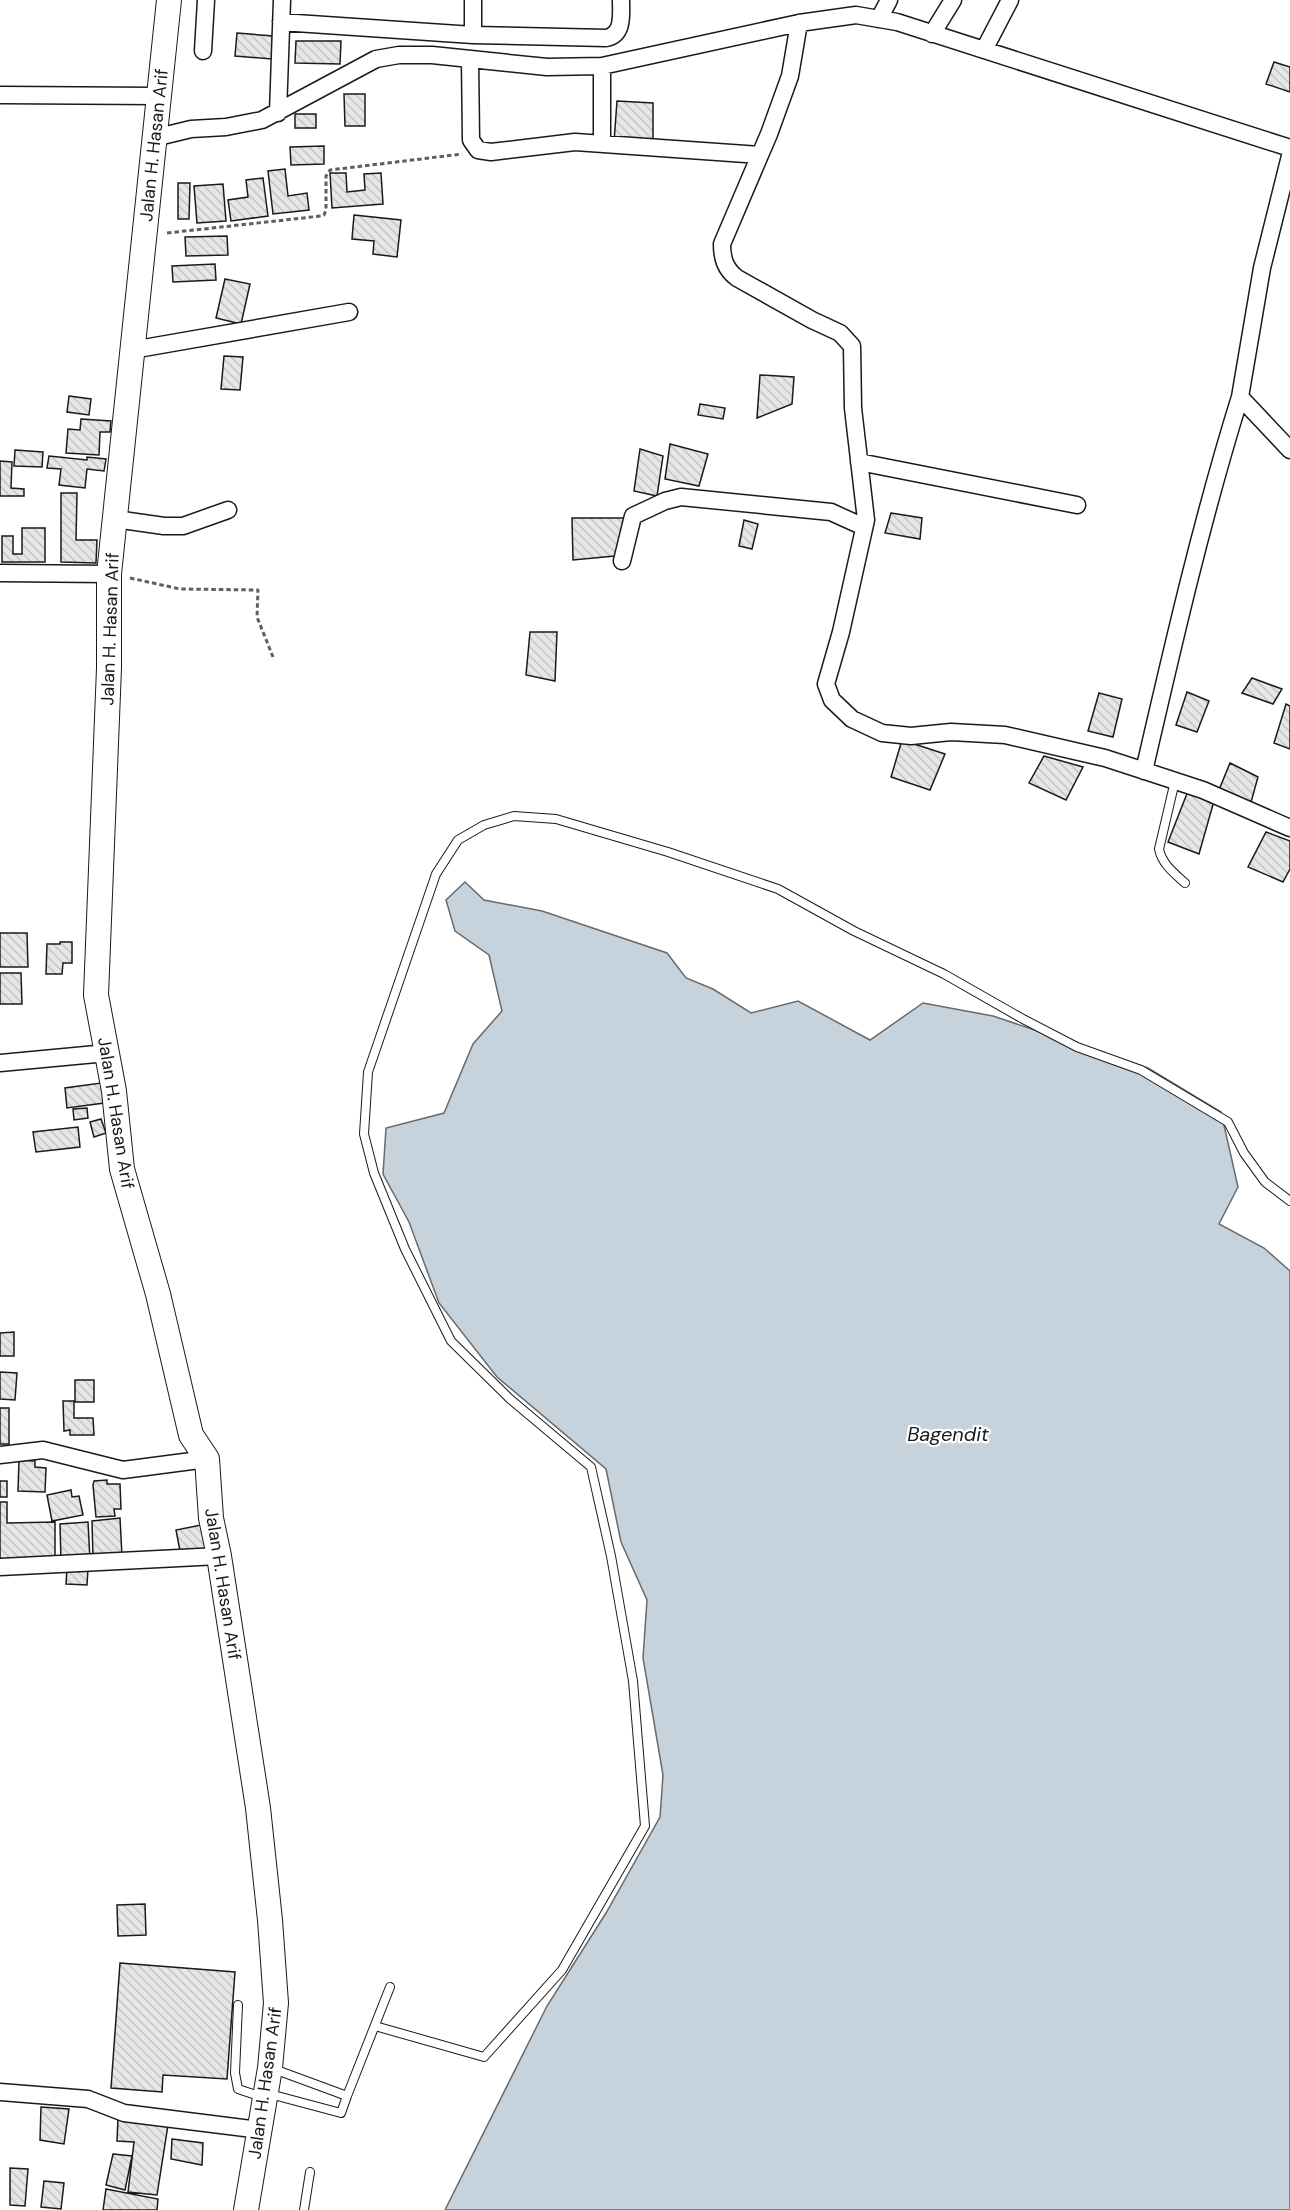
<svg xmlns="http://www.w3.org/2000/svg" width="1290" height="2210" viewBox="0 0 1290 2210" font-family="'DM Sans',sans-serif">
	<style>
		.water { fill: #c6d2dc; stroke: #6a6a6a; stroke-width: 1.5 }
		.building { fill: url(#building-back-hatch); stroke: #1a1a1a; stroke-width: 1.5 }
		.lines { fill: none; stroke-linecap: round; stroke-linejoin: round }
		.service-casing { stroke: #1a1a1a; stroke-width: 10 }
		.minor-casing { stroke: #1a1a1a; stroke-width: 19 }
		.secondary-casing { stroke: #1a1a1a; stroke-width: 26 }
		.path { stroke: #5f5f5f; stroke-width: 3; stroke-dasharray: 4.5 3; stroke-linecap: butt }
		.service { stroke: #fff; stroke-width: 8 }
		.minor { stroke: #fff; stroke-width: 16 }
		.secondary { stroke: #fff; stroke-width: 24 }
		.labels { text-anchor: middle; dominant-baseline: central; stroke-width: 4.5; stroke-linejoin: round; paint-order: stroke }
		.street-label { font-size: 18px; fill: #1a1a1a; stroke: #fff }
		.water-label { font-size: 20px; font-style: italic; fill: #1a1a1a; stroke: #fff }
	</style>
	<defs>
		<pattern id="building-back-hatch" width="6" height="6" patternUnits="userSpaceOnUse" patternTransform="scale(1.5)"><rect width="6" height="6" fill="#e6e6e6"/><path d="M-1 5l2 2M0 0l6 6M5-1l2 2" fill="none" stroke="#c5c5c5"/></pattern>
	</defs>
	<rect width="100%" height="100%" fill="#fff"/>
	<!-- water -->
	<path class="water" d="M465,882L484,900L542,911L667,953L686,978L713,989L751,1013L798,1001L870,1040L923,1003L993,1016L1148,1068L1221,1112L1238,1187L1219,1224L1264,1248L1290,1271V2210H445L547,2006L606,1913L660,1817L663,1775L643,1658L647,1600L621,1542L606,1469L497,1377L439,1303L409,1222L383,1174L386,1128L444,1113L473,1044L502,1011L489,955L455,931L446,900Z"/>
	<!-- building -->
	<path class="building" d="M237,33L273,36L272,59L235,56Z
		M296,41H341L340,64L295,63Z
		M1274,62L1290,67V92L1266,84Z
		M344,94H365V126H345Z
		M617,101L653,103V144L614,142Z
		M295,114H316V128H295Z
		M324,146V164L291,165L290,147Z
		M285,169L288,196L307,193L309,210L273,214L268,171Z
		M330,173H346L347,192L365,190L364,174L381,173L383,204L332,208Z
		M263,178L268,216L231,221L228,200L248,197L246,180Z
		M178,183H190L189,219H178Z
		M223,184L226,221L197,223L194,186Z
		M354,215L401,220L397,257L373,254L374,241L352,239Z
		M227,236L228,255L186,256L185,237Z
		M215,264L216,280L173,282L172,266Z
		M225,279L250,284L241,324L216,318Z
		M224,356L243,357L240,390L221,389Z
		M760,375L794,377L792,404L757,418Z
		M69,396L91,399L89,415L67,412Z
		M700,404L725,408L723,419L698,415Z
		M81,419L111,421L110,432H100L99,455L66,453L68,429L80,430Z
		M670,444L708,454L699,486L665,479Z
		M640,449L663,456L657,496L634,491Z
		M15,450L43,452L42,467L14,466Z
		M49,456L87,460V457L106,459L104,471L87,469L85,488L59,485L61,469L47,468Z
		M0,461L12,462L11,488L24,489V496H0Z
		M61,493H77L76,540H97L96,563L61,562Z
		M891,513L922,518L920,539L885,533Z
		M572,518H625L615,556L573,560Z
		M744,520L758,524L752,549L739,546Z
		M22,528H45V562H2V536H13V554H22Z
		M530,632H557L555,681L526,675Z
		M1252,678L1282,689L1273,704L1242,693Z
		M1187,692L1209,701L1197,732L1176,725Z
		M1099,693L1122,699L1113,737L1088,731Z
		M1286,704L1290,706V749L1274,743Z
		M902,740L945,754L930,790L891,777Z
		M1044,756L1083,767L1066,800L1029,783Z
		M1230,763L1258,777L1250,806L1219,790Z
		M1188,791L1214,801L1199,854L1168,842Z
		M1266,832L1290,841V869L1283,882L1248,867Z
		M0,933H27L28,967H0Z
		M60,942H72V963H63L62,974H46L47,944H60Z
		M0,973H21L22,1004H0Z
		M101,1083L104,1103L67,1108L65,1088Z
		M87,1108L88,1118L74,1120L73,1109Z
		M101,1119L106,1133L94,1137L90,1122Z
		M78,1127L80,1147L36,1152L33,1132Z
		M14,1332V1356H0V1333Z
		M0,1372L17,1373L15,1400L0,1399Z
		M75,1380H94V1402H75Z
		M63,1401H74V1418H93L94,1435H70V1430L64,1431Z
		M0,1408H9V1444H0Z
		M19,1460L35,1461V1467L46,1468L45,1492L18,1491Z
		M107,1480V1484H120L121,1509H114L115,1516L96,1517L93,1485L94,1481Z
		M0,1481H7V1497H0Z
		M71,1490L72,1497L79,1496L83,1515L52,1521L47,1495Z
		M0,1502H7V1523L55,1522V1560H0Z
		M120,1518L122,1556L93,1558L92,1521Z
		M88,1522L90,1560L61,1561L60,1524Z
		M206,1524V1552L181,1556L176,1530Z
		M67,1568H88L87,1585L66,1584Z
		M145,1904L146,1935L118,1936L117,1905Z
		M120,1963L235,1972L227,2079L163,2075L162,2092L111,2088Z
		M41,2107L69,2109L64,2144L40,2140Z
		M118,2118L168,2125L157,2195L128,2192L134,2142L117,2141Z
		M172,2139L203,2143L202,2165L171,2159Z
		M113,2154L132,2156L125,2190L106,2185Z
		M10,2168L28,2169L25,2206L10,2205Z
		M44,2181L64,2183L61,2209L41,2207Z
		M106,2189L158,2199L157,2210H103Z"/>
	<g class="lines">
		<!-- service casing -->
		<g class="service-casing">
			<path id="service" d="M1175,781L1159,849C1162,864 1174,873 1185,883
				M238,2005L235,2073L238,2089L262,2097
				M375,2026L484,2057L562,1970L645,1826L633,1681L611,1556L591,1467L510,1399L451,1341L405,1249L374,1173L364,1134L368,1072L436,874L458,840L484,825L514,816L556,819L668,852L778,889L854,931L944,974L1023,1019L1077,1047L1141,1070L1228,1122L1244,1153L1265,1182L1290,1201
				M271,2068L347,2096L390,1987
				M266,2093L341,2113L347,2096
				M304,2210L310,2172"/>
		</g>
		<!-- minor casing -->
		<g class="minor-casing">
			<path id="minor" d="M879,19L889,0
				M281,22L473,35L606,38C624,35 621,14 621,0
				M799,23L790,76L769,134L722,244C722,258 725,269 737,278L812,320L840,333L852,346L853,408L866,520L841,632L826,684L832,700L852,719L882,733L911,736L951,732L1005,735L1105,758L1203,790L1290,828
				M932,34L953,0
				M473,35V0
				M984,50L1010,0
				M203,51L206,0
				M470,59L471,140L478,150L491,152L575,142L760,155
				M602,66V143
				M0,95L159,96
				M278,113L282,0
				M154,138L191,129L226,127L262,120L376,59L399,55H432L547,67L602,66L799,23L856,15L897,22L1290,148
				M1290,156L1262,268L1240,397L1290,450
				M132,350L349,312
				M859,462L1077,505
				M115,519L164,526H183L228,510
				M622,561L633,516L665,501L681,497L831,512L864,527
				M0,573L109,574
				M1144,771C1173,645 1202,519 1240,397
				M0,1063L107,1053
				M0,1455L43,1450L123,1470L207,1459
				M0,1567L219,1556
				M0,2092L88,2099L124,2113L260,2130"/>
		</g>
		<!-- secondary casing -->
		<g class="secondary-casing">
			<path id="secondary" d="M169,0L109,574V668L96,995L114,1091L122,1169L158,1294L191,1435L207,1459L211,1518L219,1556L258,1808L270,1920L276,2003L270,2068L246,2210"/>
		</g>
		<!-- path -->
		<path class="path" d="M167,233L321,216L324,215L326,210V176L330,170L462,154
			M130,578L180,589L258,590L257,617L273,657"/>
		<!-- service -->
		<use href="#service" class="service"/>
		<!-- minor -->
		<use href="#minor" class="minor"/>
		<!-- secondary -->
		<use href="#secondary" class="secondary"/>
	</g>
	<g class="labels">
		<!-- street labels -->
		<g class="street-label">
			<text transform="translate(154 145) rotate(-84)">Jalan H. Hasan Arif</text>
			<text transform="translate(110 629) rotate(-88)">Jalan H. Hasan Arif</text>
			<text transform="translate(116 1113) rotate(81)">Jalan H. Hasan Arif</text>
			<text transform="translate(223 1584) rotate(81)">Jalan H. Hasan Arif</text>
			<text transform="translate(265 2083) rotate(-82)">Jalan H. Hasan Arif</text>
		</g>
		<!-- water labels -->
		<g class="water-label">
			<text x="948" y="1434">Bagendit</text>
		</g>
	</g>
</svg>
